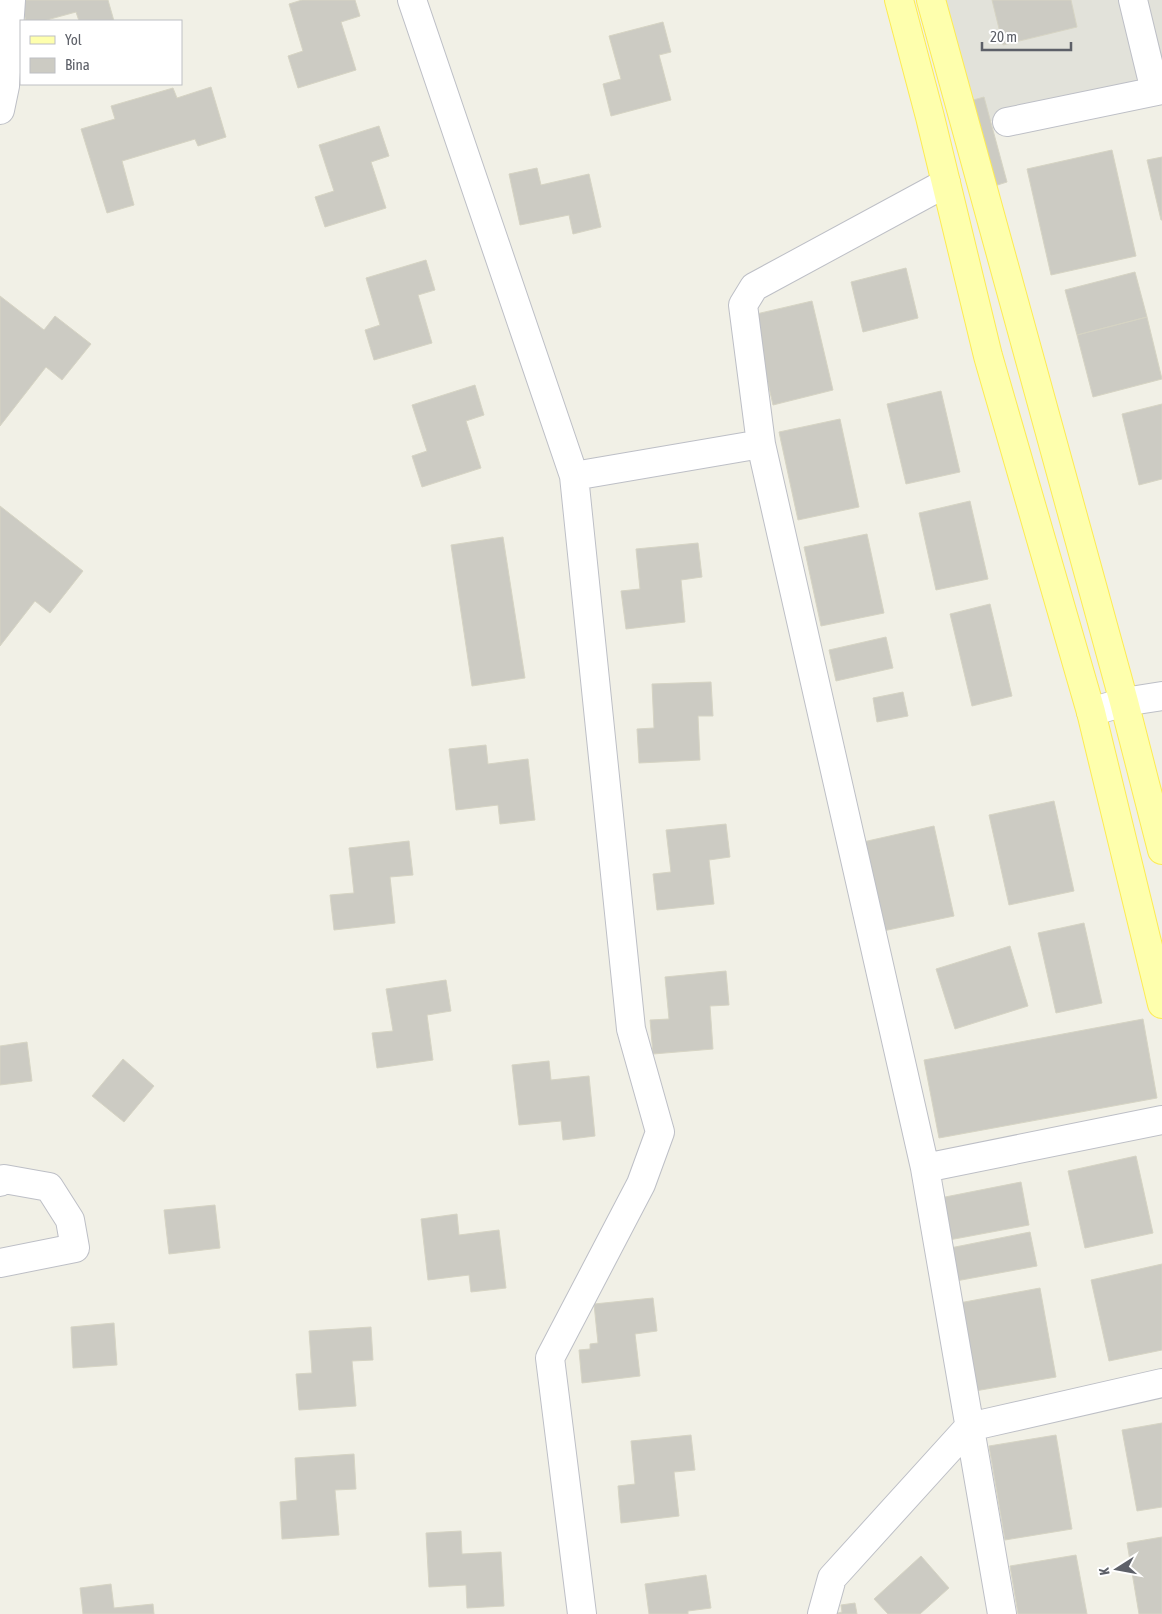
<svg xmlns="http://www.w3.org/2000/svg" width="1162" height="1614" viewBox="0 0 1162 1614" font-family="'Asap Condensed',sans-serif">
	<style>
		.industrial { fill: #e2e2da }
		.building { fill: #cccbc3; stroke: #d6d4c4 }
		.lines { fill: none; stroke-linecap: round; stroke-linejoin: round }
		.minor-casing { stroke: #bdbfc6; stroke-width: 30 }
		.major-casing { stroke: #fdeb53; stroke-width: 30 }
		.minor { stroke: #fff; stroke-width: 28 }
		.major { stroke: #feffad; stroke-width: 28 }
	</style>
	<rect width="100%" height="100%" fill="#f1f0e6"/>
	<!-- industrial -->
	<path class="industrial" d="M937,0H1162V81L971,126Z"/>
	<!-- building -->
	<path class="building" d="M20,0H108L114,21H79L76,12L43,21H26Z
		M302,0H355L360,16L341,22L356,70L298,88L288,56L303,51L289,4Z
		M992,0H1071L1077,27L1003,45Z
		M663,22L671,52L659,55L671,100L611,116L603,84L621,79L609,36Z
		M211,87L226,137L198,146L195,139L122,161L134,205L107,213L81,129L115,119L111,106L173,88L177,98Z
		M984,97L1007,182L988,188L966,102Z
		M379,126L389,156L371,162L386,208L325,227L315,197L334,191L319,145Z
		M1112,150L1136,256L1051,275L1027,169Z
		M1162,157V220H1161L1147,160Z
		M537,168L541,185L589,174L601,227L573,234L569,215L520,225L509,174Z
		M426,260L435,290L418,295L432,343L374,360L365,330L380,325L366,278Z
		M906,268L918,318L863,332L851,282Z
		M1135,272L1147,317L1077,335L1065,290Z
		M0,296L44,330L55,316L91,344L62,380L46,367L0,426Z
		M812,301L833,390L773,405L752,315Z
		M1147,317L1162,379L1093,397L1077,335Z
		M475,385L484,415L466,421L481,468L422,487L412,456L427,451L412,405Z
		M941,391L960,472L906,484L887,404Z
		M1162,404V479L1139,485L1122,414Z
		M840,419L859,507L798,520L779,432Z
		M970,501L988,579L936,590L919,513Z
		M0,506L83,571L50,613L35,601L0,646Z
		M867,534L884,613L821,626L804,547Z
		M503,537L525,678L472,686L451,545Z
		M698,543L702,577L681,580L685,622L626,629L621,591L640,589L636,549Z
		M990,604L1012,696L972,706L950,614Z
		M886,637L893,668L836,681L829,650Z
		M711,682L713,716H698L700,760L639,763L637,729L654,728L652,684Z
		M903,692L908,716L877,722L873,698Z
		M486,745L488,764L528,759L535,820L500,824L498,805L456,810L449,749Z
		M1054,801L1074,891L1009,905L989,815Z
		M726,824L730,857L709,860L714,904L657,910L653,874L671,872L666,830Z
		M934,826L954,916L883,931L863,842Z
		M409,841L413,875L390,877L395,923L334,930L330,895L354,893L349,848Z
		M1084,923L1102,1003L1056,1013L1038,933Z
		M1010,946L1028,1006L955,1029L936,969Z
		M726,971L729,1005L710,1006L713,1049L653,1054L650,1020L669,1019L665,977Z
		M446,980L451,1011L427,1015L433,1060L377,1068L372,1033L393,1031L386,989Z
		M1143,1019L1157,1098L939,1138L924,1060Z
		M27,1042L32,1081L0,1085V1046Z
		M123,1059L154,1086L124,1122L92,1096Z
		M549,1061L551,1080L589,1076L595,1136L563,1140L561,1121L519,1125L512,1065Z
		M1136,1156L1153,1233L1085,1248L1068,1171Z
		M1021,1182L1029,1225L949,1240L940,1198Z
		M215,1205L220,1248L169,1254L164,1210Z
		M457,1214L459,1235L499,1230L506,1288L471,1292L469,1275L428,1280L421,1219Z
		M1030,1232L1037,1266L956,1281L950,1248Z
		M1162,1264V1350L1109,1361L1091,1280Z
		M1040,1288L1056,1377L975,1391L959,1303Z
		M653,1298L657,1331L635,1334L640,1376L582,1383L579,1350L590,1349V1344L598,1343L594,1304Z
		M114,1323L117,1365L73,1368L71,1327Z
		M371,1327L373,1360L352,1361L356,1406L299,1410L296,1374L312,1373L309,1331Z
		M1162,1423V1507L1137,1511L1122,1430Z
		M691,1435L695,1470L674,1472L679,1516L621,1523L618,1486L635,1484L631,1441Z
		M1056,1435L1072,1529L1005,1540L989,1446Z
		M354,1454L356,1489L335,1490L339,1535L282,1539L280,1502L297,1500L295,1458Z
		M461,1531L462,1554L501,1552L504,1606L467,1608L466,1585L429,1587L426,1533Z
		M1162,1537V1614H1139L1127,1543Z
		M1076,1555L1087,1614H1018L1010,1566Z
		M921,1556L949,1588L920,1614H888L874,1599Z
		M706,1575L711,1608L688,1611V1614H649L645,1584Z
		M111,1584L114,1608L153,1604L154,1614H83L80,1588Z
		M855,1603L857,1614H834L842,1612L841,1605Z"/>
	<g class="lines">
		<!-- minor casing -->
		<g class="minor-casing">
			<path id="minor" d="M412,0L574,476L631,1029L660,1132L641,1184L550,1358L582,1614
				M1133,0L1155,91
				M0,110L5,86L11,0
				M1007,122L1162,90
				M946,183L754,287L743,305L761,444L925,1168L1002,1614
				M574,476L761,444
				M1091,712L1124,702L1162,696
				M925,1168L1162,1120
				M0,1182L4,1179L49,1187L70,1220L75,1248L0,1263
				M822,1614L832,1578L969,1427L1162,1383"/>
		</g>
		<!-- major casing -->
		<g class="major-casing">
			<path id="major" d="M899,0L930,117L988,356L1091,712L1162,1004
				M931,0L1124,702L1162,850"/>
		</g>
		<!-- minor -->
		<use href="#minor" class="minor"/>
		<!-- major -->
		<use href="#major" class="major"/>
	</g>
	<!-- legend -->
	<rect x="20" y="20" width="162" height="65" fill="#ffffff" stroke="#bebfc3"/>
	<rect x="30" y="36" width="25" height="8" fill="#feffad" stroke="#bebfc3"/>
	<text x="65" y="45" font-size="15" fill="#5d6068">Yol</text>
	<rect x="30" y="58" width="25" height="15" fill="#cccbc3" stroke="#bebfc3"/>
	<text x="65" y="70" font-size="15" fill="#5d6068">Bina</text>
	<!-- north arrow -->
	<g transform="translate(1117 1569) rotate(259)" stroke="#ffffff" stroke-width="4" paint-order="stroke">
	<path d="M0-4L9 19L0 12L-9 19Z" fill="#5d6068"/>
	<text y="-8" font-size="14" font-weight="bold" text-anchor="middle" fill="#5d6068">K</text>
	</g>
	<!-- scale -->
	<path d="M982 42v8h89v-8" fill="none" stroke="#5d6068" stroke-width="2.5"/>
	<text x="990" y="42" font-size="15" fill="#5d6068" stroke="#ffffff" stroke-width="4" paint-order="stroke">20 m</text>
</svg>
